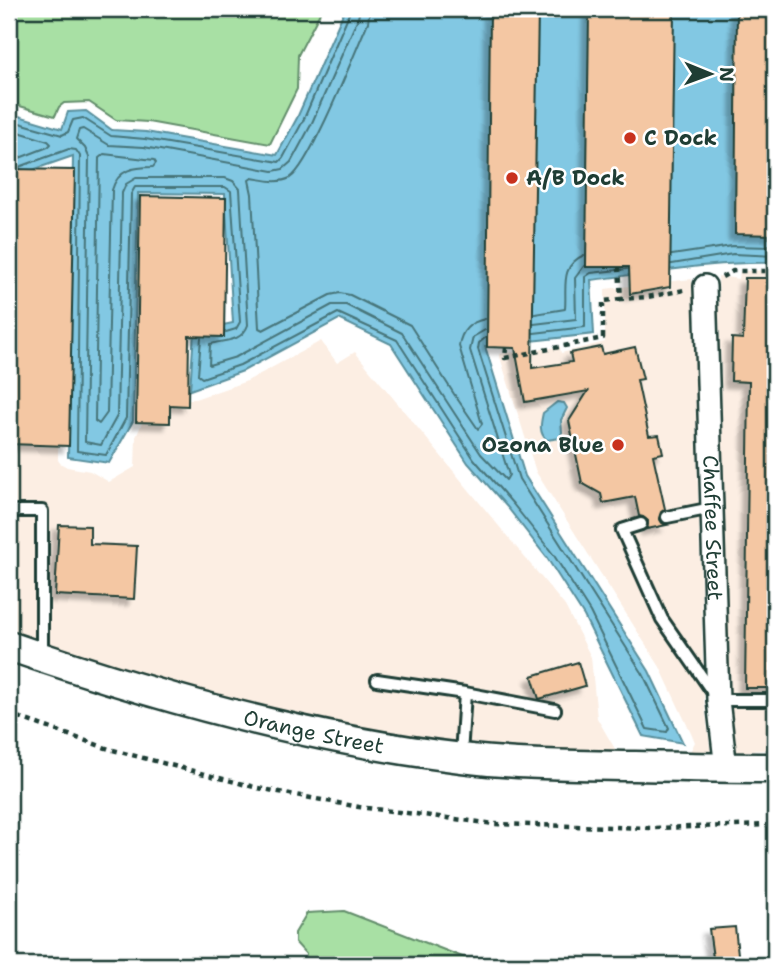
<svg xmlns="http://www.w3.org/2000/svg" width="784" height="974" viewBox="0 0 784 974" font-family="'Shantell Sans',sans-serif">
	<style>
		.built { fill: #fceee3 }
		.green { fill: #a8e0a4; stroke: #648e6c; stroke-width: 2 }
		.water { fill: #82c8e3; stroke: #5a909d; stroke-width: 2 }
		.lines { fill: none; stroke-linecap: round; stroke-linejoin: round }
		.shore { stroke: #47757a; stroke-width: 2 }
		.building { fill: #f4c7a3; stroke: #1f3d34; stroke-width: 2; filter: url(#shadow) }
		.lane-casing { stroke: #1f3d34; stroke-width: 16 }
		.street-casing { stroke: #1f3d34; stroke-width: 26 }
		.secondary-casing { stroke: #1f3d34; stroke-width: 33 }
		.path { stroke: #1f3d34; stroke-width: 4.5; stroke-dasharray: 5 5; stroke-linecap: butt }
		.lane { stroke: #fff; stroke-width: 10 }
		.street { stroke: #fff; stroke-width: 21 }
		.secondary { stroke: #fff; stroke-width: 28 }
		.poi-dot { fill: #c8321e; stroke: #fff; stroke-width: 2.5 }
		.labels { text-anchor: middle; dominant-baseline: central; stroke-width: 5; stroke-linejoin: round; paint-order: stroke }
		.poi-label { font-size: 21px; font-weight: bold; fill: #1f3d34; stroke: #fff; text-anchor: start }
		.street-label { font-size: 21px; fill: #1f3d34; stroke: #fff }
	</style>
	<defs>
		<filter id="shadow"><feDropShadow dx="-6" dy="6" stdDeviation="2" flood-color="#0004"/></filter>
	</defs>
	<rect width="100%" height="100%" fill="#fff"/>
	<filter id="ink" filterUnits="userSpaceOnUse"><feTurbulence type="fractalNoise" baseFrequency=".0143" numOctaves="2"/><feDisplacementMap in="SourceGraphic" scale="14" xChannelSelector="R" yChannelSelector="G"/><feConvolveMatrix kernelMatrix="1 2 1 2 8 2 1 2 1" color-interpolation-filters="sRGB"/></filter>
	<g filter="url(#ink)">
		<!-- built -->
		<path class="built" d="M61,183L58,460L60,463L67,467L90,471L109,482L135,467L136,437L185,324L187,399H195L247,381L321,341L337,363L355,352L565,606L591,657L597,718L618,754L504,751L402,738L304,718L133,676L9,633L10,189Z
			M775,270V749L737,752L730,699L718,276L739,279L740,271Z
			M692,279L704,700L711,755L681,756L679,752L691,750L695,742L660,667L536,472L499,354L560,347L561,353L605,342V289Z"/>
		<!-- green -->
		<path class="green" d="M9,9H322L298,55L297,89L270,144L148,122L116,120L89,102L64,103L59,107L55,116L9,103Z
			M344,911L483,965H305L306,954L295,942V933L307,913Z"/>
		<!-- water -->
		<path class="water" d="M345,9H775V263C714,261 652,273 591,280L594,334L485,346L525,476L649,671L683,743L643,736L584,616L547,558L508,508L468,463L391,344L339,319L243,371L190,390L194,331L233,323L225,194L138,193L133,421L109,463L68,457L73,156L9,178V113L62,129L68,112L86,111L112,130L146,132L277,155L297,118Z
			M557,402L564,403L567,408L561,420L562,432L560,438L547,440C538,433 541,422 543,413Z"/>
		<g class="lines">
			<!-- shore -->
			<path class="shore" d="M360,9L358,18L311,125L291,162L283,169L273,171L144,147L109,145L83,129L79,130L76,139L85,148L89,157L85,442L101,445L117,416L122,193L126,184L136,178H225L233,181L240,189L248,325C242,342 225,340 210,344L209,365L236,357L332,305H346L402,333L481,454L506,480L509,475L470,350L473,337L485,330
				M370,9L368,22C356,50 310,166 290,178C278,184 265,180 252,178L249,180L252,194L259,328L263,330L330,295L340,293L350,295L410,325L454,394L478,429L482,424L459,346C461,330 470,322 485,319
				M9,120L62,135L68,132L73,120L83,118L111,136L145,139L279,162L283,158L303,121L351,9
				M9,129L48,141L51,144L48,147L9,162
				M104,154L154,160L156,163L153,167C134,167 118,169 112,190L107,413L99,424L95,421L99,158Z
				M19,167L69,149L76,150L80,156L77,451L106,455L126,418L131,194L135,187H225L231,191L240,322L236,329L226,332
				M672,255L732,246L775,247
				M672,264L733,254L775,256
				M535,314L565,309C567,288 559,266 584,255
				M534,324L576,319L575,278L584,266
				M534,333L585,327V277L591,273L627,269
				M201,338L198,375L202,378L240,365L338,313L397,340L474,459L513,504L553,554L590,612L647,729L667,732L669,728L643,674L519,479L478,349L479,343L485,338"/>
		</g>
		<!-- building -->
		<path class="building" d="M490,9H538L532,368L572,362L570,353L601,347L603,354L635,347L643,379L637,380L649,436L659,435L663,453L653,455L665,509L661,512L659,518L662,523L667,525L647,529L648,521L643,517L639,516L635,497L603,503L601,494L582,483L569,421L588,391L525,402L515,348L487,347Z
			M589,9H674L670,287L630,294L629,267H586Z
			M737,9H775V235L735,234Z
			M9,169L75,170L69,446L9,444Z
			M140,196L226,198L224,337L189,336L188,406L170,405V423L136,422Z
			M745,278H775V688H745L749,382L731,381L732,338L743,339Z
			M59,525L90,526V544L137,546L134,599L55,595Z
			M578,662L585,686L539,699L532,676Z
			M735,927L739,963L714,965L709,929Z"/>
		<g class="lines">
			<!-- lane casing -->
			<g class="lane-casing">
				<path id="lane" d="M9,511H42V655
					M667,517L712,508
					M641,524L622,530L662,619L718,700H775
					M377,680L465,693
					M461,755L465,693L555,710"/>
			</g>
			<!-- street casing -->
			<g class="street-casing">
				<g id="street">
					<path id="s1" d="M705,286L718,700L726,769"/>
				</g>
			</g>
			<!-- secondary casing -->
			<g class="secondary-casing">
				<g id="secondary">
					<path id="s2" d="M9,646C153,696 310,740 462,758C518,765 575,765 632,766C680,767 727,768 775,768"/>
				</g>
			</g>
			<!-- path -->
			<path class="path" d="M770,234L769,271H775
				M619,267L621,299L647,297L685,290
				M722,277L733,271H769
				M506,348L505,358L603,338V301L621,299
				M9,714L109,749L258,788L359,807L495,824L651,828L775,825"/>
			<!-- lane -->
			<use href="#lane" class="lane"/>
			<!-- street -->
			<use href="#street" class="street"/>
			<!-- secondary -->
			<use href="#secondary" class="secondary"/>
		</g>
	</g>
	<!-- markers -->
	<g class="poi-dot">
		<circle cx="630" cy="138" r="7"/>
		<circle cx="512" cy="178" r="7"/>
		<circle cx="618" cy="445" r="7"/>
	</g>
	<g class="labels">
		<!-- poi labels -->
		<g class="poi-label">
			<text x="644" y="138">C Dock</text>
			<text x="526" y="178">A/B Dock</text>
			<text x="604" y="445" text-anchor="end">Ozona Blue</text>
		</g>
		<!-- street labels -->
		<g class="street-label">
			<text stroke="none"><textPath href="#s1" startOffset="242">Chaffee Street</textPath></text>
			<text stroke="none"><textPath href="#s2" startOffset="317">Orange Street</textPath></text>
		</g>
	</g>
	<!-- margin -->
	<rect width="784" height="974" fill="none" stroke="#fff" stroke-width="35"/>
	<rect x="18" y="18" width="749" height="939" fill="none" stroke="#1f3d34" stroke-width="2.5" filter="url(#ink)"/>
	<!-- north arrow -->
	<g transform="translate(710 74) rotate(91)" stroke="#ffffff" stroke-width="5" paint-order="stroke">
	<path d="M0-5L12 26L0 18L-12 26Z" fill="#1f3d34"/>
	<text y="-10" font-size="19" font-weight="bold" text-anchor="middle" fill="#1f3d34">N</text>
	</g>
</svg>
